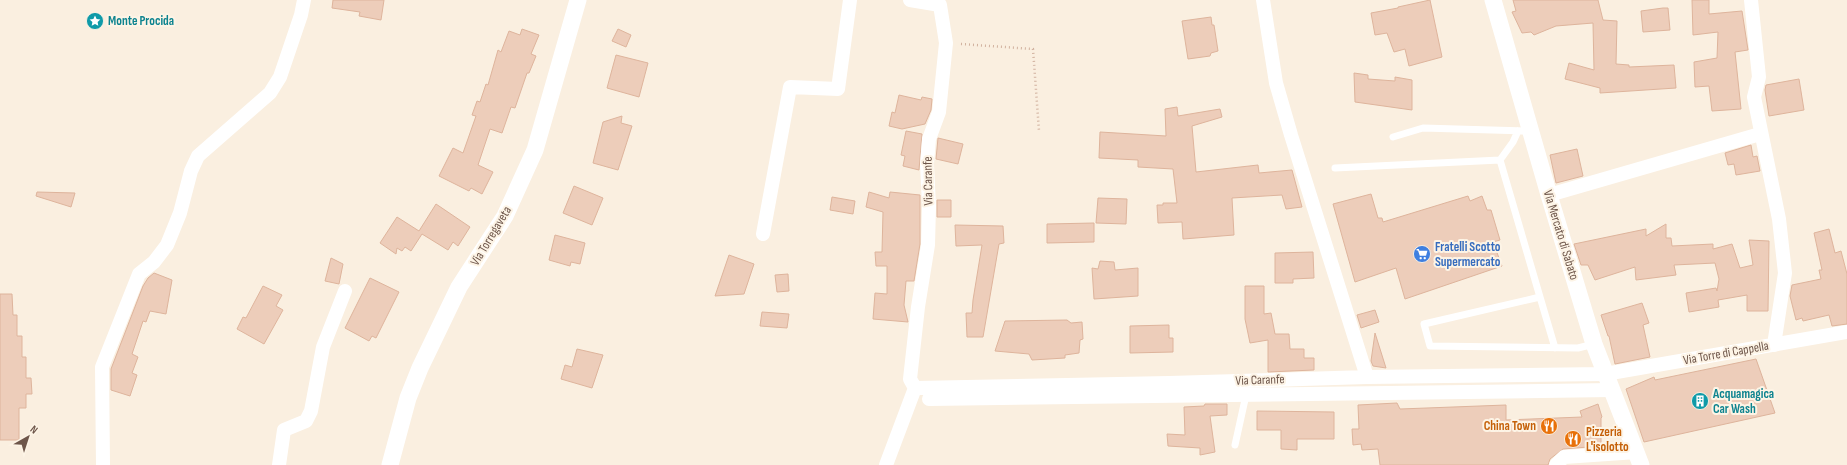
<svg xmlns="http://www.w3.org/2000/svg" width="1847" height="465" viewBox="0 0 1847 465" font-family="'Sofia Sans Condensed',sans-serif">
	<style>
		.building { fill: #edcdba; stroke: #deb49c }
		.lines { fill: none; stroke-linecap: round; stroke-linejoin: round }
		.path { stroke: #d1b19e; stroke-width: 2.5; stroke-dasharray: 1 3; stroke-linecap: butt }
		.service { stroke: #fff; stroke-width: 7 }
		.minor { stroke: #fff; stroke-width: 14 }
		.tertiary { stroke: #fff; stroke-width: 17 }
		.labels { text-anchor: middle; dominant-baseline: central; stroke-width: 4; stroke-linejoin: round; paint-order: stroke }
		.culture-label { font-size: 13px; font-weight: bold; fill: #0d838f; stroke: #fdf4e6; text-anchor: start }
		.street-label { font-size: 13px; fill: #6e564a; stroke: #fdf4e6 }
		.shop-label { font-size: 13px; font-weight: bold; fill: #366cbe; stroke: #fdf4e6; text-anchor: start }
		.food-label { font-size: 13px; font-weight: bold; fill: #c56008; stroke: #fdf4e6; text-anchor: end }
	</style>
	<rect width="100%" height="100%" fill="#faefe0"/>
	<!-- building -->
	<path class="building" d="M333,0H384L381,20L359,16L360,12L332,8Z
		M1430,0L1442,57L1409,66L1405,49L1394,52L1387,33L1375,35L1371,13L1398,8V7Z
		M1513,0H1598L1603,20L1617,21L1616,64L1629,65V67L1674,65L1676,88L1600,93V88L1565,79L1569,63L1594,70L1593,23L1556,26L1534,35L1531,32L1522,33L1512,12L1516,11Z
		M1692,0H1709V14L1742,11L1748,50L1735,52L1741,109L1712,111L1709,86L1695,87L1694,62L1717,58L1718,32L1693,35Z
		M1663,8H1668L1670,30L1643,32L1641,11Z
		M1211,17L1212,25H1214L1218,51L1211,53L1210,56L1188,59L1182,21Z
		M522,29L539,35L531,54L536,56L529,73H527L515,108L511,107L502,133L490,129L478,165L493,172L482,194L471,188L469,191L439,176L453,148L463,153L476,116L472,115L477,101L480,102L486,84L488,85L498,50L501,52L509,31L520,35Z
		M618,29L631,35L626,47L612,41Z
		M616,55L648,63L639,97L607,88Z
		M1354,73L1368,75V79L1395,81V77L1412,80V110L1355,102Z
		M1799,79L1804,110L1769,116L1765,90L1766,85Z
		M899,95L921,100L922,97L932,99L931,110L925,124L902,129L889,126L892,112L895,113Z
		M1177,107L1178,116L1220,109L1222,117L1192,126L1196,172L1258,165L1259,173L1292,170L1302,207L1286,209L1282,195L1232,198L1234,235L1183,239L1182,222L1158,223L1157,205H1163V203H1177L1173,169L1138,167V160L1099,158L1100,132L1166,136L1165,109Z
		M622,116L621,123L632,126L618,170L593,163L603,122Z
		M906,131L922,134L919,170L903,166L905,156L901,155Z
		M938,138L963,144L958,164L936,159Z
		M1751,145L1753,157L1757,156L1760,171L1736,175L1734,164L1728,165L1725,153Z
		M1577,149L1583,176L1556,183L1550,155Z
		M574,186L603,198L592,225L563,213Z
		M37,192L75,193L71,207L36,196Z
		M869,192L889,198L890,192L920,195V244L914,281H906L904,305L908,322L873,319L875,293L887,294V266H876L875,252H882L883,212L866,207Z
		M1371,194L1378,218H1382L1383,222L1468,196L1470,201L1482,196L1487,210H1491L1500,240L1493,242L1502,266L1405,299L1396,268L1355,282L1333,204Z
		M832,197L855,201L853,214L830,210Z
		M1098,198L1127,199L1126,224L1096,223Z
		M937,200H951V217H937Z
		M436,204L470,227L458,246L453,242L448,250L422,234L411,251L405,247L402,251L397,248L396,254L380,243L397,217L419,231Z
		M1094,223V242L1047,243V224Z
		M1666,224V238H1671L1672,246L1713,244V249L1732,244L1740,268L1753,265L1749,240L1769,241L1768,311H1747V295L1718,300L1719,307L1689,312L1686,293L1716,288L1717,291L1719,279L1715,263L1674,265L1676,275L1636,280L1635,267L1595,280L1588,265H1581L1574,244L1646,229V236Z
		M955,225L1003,226L1004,243L999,244L983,337H967L966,313H972L973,300L982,245L956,246Z
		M1829,229L1835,253L1841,251L1847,274V324L1832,326L1829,315L1803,321L1802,318L1796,320L1790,296L1792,285L1821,279L1819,270H1822L1814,233Z
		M555,235L585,243L580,264L571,262L570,266L549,260Z
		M1313,252L1314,278L1293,279V283H1275V253Z
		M729,255L754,264L744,294L715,296Z
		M331,258L343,264L339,284L325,281Z
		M1100,261L1114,262L1115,270L1138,268V296L1094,299L1092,268L1098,269Z
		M154,273L172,280L166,314L150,311L146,322L143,321L132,354L138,357L132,373L137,375L130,396L111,390V369L143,286L148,278Z
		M788,274L789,291L777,292L775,275Z
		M370,278L399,292L376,338L372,336L369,341L345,328Z
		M263,286L282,295L276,306L283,310L264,344L237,329L243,317L246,318Z
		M1245,286H1264V314L1271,313L1275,334H1289L1290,349H1304V358H1314V370L1268,372V340L1250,343L1245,319Z
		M0,294H12L13,315H17V336H22V357H26V378H31L32,394H26V408H19V440H0Z
		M1642,303L1649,323L1643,325L1650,357L1615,364L1609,336H1608L1601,315Z
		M1375,310L1379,322L1361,328L1357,315Z
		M762,312L789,314L787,328L760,326Z
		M1067,320L1071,323L1082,322L1083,339L1080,340L1079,353L1065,355V358L1032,360L1029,354L995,351L1005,321Z
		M1169,325V338H1173V352L1130,353V326Z
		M1375,333L1386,368L1373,366L1371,361Z
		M577,349L603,355L592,388L561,379L565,365L572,367Z
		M1756,359L1775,413L1644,442L1626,389L1654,377L1655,380Z
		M1397,403L1400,409L1506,405V420L1582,417L1580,411L1598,404L1602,417L1601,418V446L1563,449L1550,459L1548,465H1380L1378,449L1362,450L1361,444L1353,445L1352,429H1359L1358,405Z
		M1205,404H1227V415L1210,416L1215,452L1200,455V448L1168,446L1167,434L1185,435L1184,407L1204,406Z
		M1257,411L1334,412V439H1297V450L1281,449V430H1257Z"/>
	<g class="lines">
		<!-- path -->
		<path class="path" d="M961,44L1033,49L1039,131"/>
		<!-- service -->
		<path class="service" d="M1393,137L1423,128L1530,131
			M1500,160L1540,297
			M1500,160L1513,142L1518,131
			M1335,168L1500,160
			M1555,348L1540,297L1424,324L1430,346L1578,348L1594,344
			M1235,445L1246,395"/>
		<!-- minor -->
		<path class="minor" d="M910,0L940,5L946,43L939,112L929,139L927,164L929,206L928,245L918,307L910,379L915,388
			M1263,0L1276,83L1291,135L1367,377
			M1751,0L1759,77L1754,97L1779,219L1785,273L1774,345
			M1549,195L1760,134
			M763,234L790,87L838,89L850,0
			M929,399L1612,390
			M103,465L102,367L139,274L154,262L167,245L180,213L191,171L198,156L270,93L280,77L301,15L304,0
			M279,465L284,430L306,421L311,411L323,347L345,291
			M886,465L915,388L1169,383L1367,377L1605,374L1847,332
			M1556,465L1564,457L1637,452"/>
		<!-- tertiary -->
		<path class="tertiary" d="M1493,0L1549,195L1594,344L1641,465
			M390,465L408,398L420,368L459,287L505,216L535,150L578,0"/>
	</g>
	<!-- icons -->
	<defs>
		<g id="sight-disc" transform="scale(0.9)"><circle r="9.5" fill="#0f9aa8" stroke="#fdf4e6"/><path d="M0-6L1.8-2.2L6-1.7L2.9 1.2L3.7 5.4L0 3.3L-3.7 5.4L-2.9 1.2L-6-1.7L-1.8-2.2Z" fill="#fff"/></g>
		<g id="supermarket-disc" transform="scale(0.9)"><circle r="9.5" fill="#3f7fe0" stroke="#fdf4e6"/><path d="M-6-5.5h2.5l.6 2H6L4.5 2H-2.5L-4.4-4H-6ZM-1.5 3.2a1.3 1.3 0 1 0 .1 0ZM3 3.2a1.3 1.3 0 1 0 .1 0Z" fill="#fff"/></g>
		<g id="building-disc" transform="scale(0.9)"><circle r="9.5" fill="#0f9aa8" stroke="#fdf4e6"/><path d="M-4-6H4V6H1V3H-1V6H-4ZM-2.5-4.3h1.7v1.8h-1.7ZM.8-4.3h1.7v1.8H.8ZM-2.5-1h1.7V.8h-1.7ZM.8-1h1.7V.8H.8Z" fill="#fff"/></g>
		<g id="restaurant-disc" transform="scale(0.9)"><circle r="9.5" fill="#e8710a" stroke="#fdf4e6"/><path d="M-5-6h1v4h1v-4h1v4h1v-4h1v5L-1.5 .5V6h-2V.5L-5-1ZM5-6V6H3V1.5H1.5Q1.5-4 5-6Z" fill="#fff"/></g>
	</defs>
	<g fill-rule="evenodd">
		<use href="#sight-disc" x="95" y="21"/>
		<use href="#supermarket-disc" x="1422" y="254"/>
		<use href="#building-disc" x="1700" y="401"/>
		<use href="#restaurant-disc" x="1549" y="426"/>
		<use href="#restaurant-disc" x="1573" y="439"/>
	</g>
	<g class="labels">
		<!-- culture labels -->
		<g class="culture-label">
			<text x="108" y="21">Monte Procida</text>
			<text x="1713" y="394">Acquamagica<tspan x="1713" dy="15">Car Wash</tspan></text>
		</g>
		<!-- street labels -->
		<g class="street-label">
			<text transform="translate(928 181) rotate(-91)">Via Caranfe</text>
			<text transform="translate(1561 235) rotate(73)">Via Mercato di Sabato</text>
			<text transform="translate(491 236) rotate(-59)">Via Torregaveta</text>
			<text transform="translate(1726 353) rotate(-10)">Via Torre di Cappella</text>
			<text transform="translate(1260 380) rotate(-2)">Via Caranfe</text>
		</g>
		<!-- shop labels -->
		<g class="shop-label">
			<text x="1435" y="247">Fratelli Scotto<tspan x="1435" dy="15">Supermercato</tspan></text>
		</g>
		<!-- food labels -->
		<g class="food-label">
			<text x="1536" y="426">China Town</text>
			<text x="1586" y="432" text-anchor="start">Pizzeria<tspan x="1586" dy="15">L'isolotto</tspan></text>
		</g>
	</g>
	<!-- north arrow -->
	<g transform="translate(28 437) rotate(39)" stroke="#fdf4e6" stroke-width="3" paint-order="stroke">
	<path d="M0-3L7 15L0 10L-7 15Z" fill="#6e564a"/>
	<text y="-6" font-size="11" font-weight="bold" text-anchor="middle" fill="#6e564a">N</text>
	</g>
</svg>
